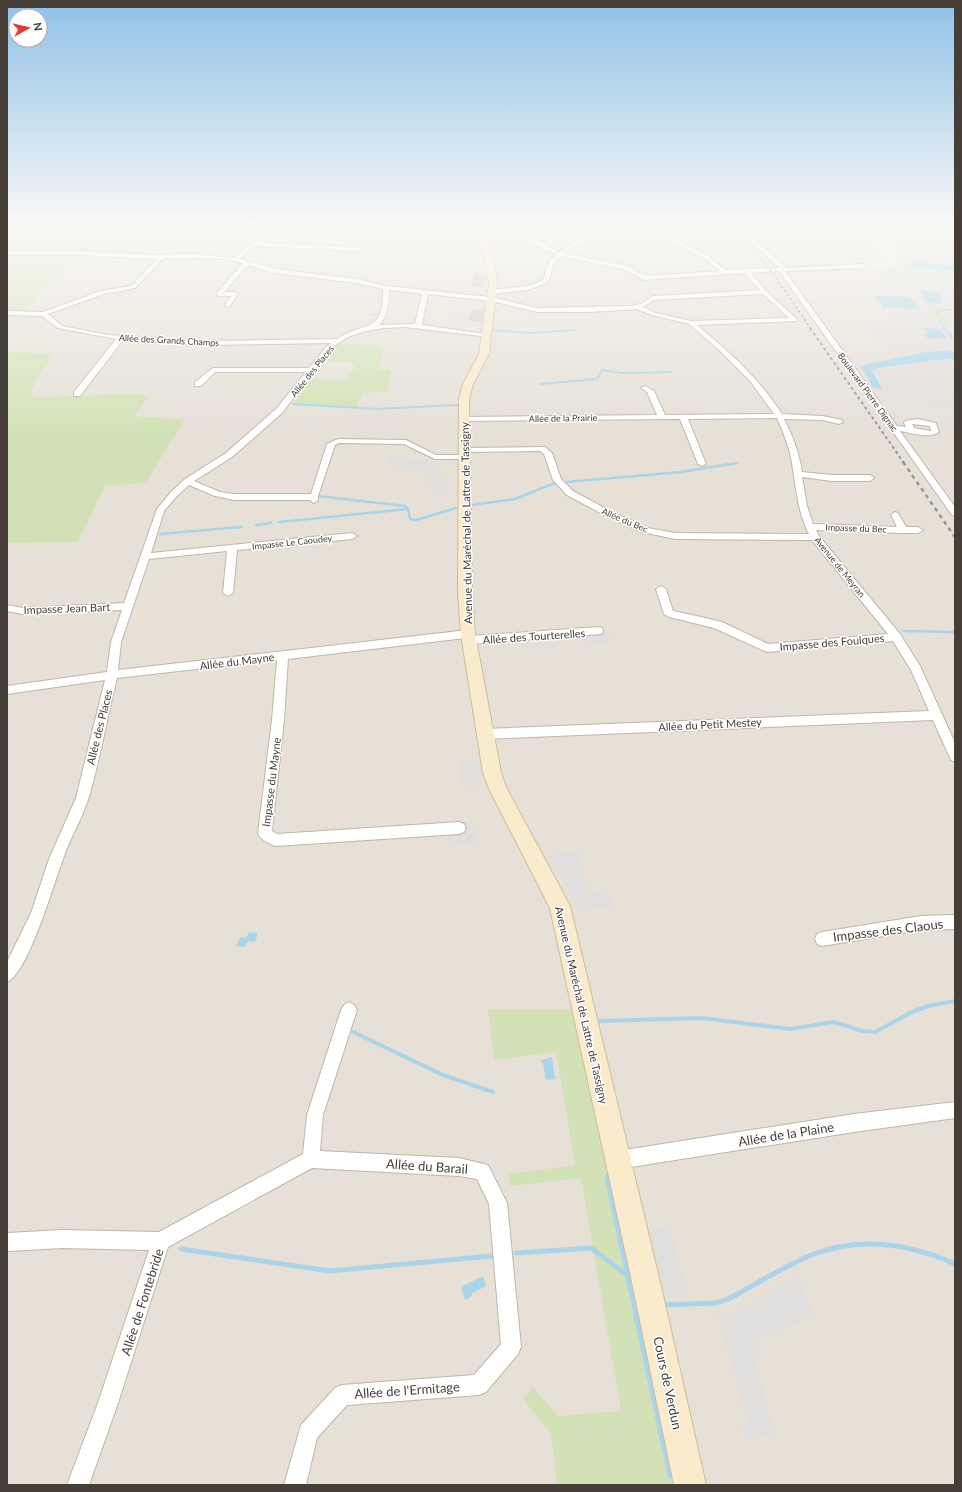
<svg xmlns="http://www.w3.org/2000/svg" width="962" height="1492" viewBox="0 0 962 1492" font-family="Lato,sans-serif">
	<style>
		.residential { fill: #e6e0d7 }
		.industrial { fill: #e2deda }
		.education { fill: #eae2d4 }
		.green { fill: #d2e2b6 }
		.parking { fill: #e1dfdd }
		.water { fill: #abd4e9 }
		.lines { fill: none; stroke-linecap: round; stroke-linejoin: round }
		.stream-far4 { stroke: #abd4e9; stroke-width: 1.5 }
		.stream-far3 { stroke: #abd4e9; stroke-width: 2 }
		.stream-far2 { stroke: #abd4e9; stroke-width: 2.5 }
		.stream-far1 { stroke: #abd4e9; stroke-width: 4 }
		.stream { stroke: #abd4e9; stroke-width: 5 }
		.building { fill: #d3cabf; stroke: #cdc1b3 }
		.minor-casing { stroke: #bdb6ac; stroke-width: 2 }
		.secondary-casing { stroke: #cdbd9d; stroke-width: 2 }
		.minor { fill: #fff; fill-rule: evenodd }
		.secondary { fill: #f9ebcc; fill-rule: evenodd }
		.rail-far2 { stroke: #969696; stroke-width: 1.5; stroke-dasharray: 2.5 2.5; stroke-linecap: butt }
		.rail-far1 { stroke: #969696; stroke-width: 2; stroke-dasharray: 3 3; stroke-linecap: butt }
		.rail { stroke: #969696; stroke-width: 2.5; stroke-dasharray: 4 4; stroke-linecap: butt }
		.labels { text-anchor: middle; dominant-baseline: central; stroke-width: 3; stroke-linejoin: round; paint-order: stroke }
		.far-street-label { font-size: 9px; fill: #453f38; stroke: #fff }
		.street-label { font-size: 11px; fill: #453f38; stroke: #fff }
		.near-street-label { font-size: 13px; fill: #453f38; stroke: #fff }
	</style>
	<rect width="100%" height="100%" fill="#f2efe9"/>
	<!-- residential -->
	<path class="residential" d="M7,224H896L860,225L889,262L869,267L880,282L863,287L892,322L858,320L889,351L845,359L876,401L955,410V1485H7V543L78,542L105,485L146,483L185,419L133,416L149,396L138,394L31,397L33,387L53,354L50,353L7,352Z"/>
	<!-- industrial -->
	<path class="industrial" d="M917,225L924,231L934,233L955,234V265L918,262L907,269L955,272V352H925L861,366L883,388L872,371L879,368L935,360L955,359V410L876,401L844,359L889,351L859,322L858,319L892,322L863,286L879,282L868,267L888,270L897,258L898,254L892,247L866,227Z"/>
	<!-- education -->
	<path class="education" d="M275,224H348L353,236L319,235L321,229L272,230Z"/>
	<!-- green -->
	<path class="green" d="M59,224H112L102,233H111L87,252H60L78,236L45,237Z
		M916,224H955V234C940,234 928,234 916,224Z
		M7,254H37L36,257H64L68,254H82L73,261L76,262L43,291L24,312H7Z
		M933,305L939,308L955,309V311H942L941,313L948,326L941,325L927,306Z
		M336,344L376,345L375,347L383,348L378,370H391L387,392L362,393L356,408L292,404L310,379L346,381L349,371L354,370L356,362H323Z
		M7,352L50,353L53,354L33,387L31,397L138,394L149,396L134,416L185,419L146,483L105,486L78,542L7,543Z
		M488,1009H569L576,1018L677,1485H557L551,1434L523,1399L533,1387L558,1416L621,1411L581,1178L510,1186L508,1174L575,1165L556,1052L494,1060Z"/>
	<!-- parking -->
	<path class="parking" d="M447,311L471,312L469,322L454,321L450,316H445Z
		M389,456H405L408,459H424L429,461V467L432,465L442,471V486H448V493L435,494L434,486H426V473H406L400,466H388Z
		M604,628L608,631L611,643L595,644L576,640L572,629Z
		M480,759L484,777L477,778L478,786L462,787L459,760Z
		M472,821L477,843L452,845L446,837L443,829L442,823Z
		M576,851L579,852L588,892L609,890L613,907L576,910L574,899L549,855Z
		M670,1225L686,1287L688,1298H665L648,1232Z
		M799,1276L815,1318L788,1326L778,1333L758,1337L760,1345L752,1347L775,1433L745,1440L741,1425L748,1422L717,1315L731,1312Z"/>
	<!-- water -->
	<path class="water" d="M914,262L955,265V272L903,268Z
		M920,290L940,292L942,304L926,303Z
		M875,296L909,297L920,309L884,308Z
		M923,328L940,329L947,338L929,339L923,335L928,334Z
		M942,351L955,352V359L935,360L879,368L872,371L883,389L874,388L860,366L925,352Z
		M249,932L258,933L255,942L248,941L245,947L236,946L240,937L246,938Z
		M552,1057L555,1079L546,1080L543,1063H541V1060Z
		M483,1276L486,1286L471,1294L472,1296L465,1300L461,1287Z"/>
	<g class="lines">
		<!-- stream-far4 -->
		<path class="stream-far4" d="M372,314H383
			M944,329L936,312L940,310H955"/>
		<!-- stream-far3 -->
		<path class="stream-far3" d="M944,328L952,337
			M493,330L529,333L575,330
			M541,384L597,379L602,370L623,373L672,372
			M293,404L377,409L458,405"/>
		<!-- stream-far2 -->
		<path class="stream-far2" d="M567,482L681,472L737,463
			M317,496L405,506L408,509L410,519L416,520L456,508
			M471,505L515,499L555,483
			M279,522L408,509
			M256,525L271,523
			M160,534L242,527
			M903,631L955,632"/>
		<!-- stream-far1 -->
		<path class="stream-far1" d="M600,1021L702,1018L790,1029L834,1022L862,1031L875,1032L914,1011L928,1006L955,1001
			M351,1031L443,1075L493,1092"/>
		<!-- stream -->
		<path class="stream" d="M607,1177L670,1476
			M181,1249L330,1271L492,1256
			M516,1253L591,1248L628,1276
			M662,1305L716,1303L728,1299C755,1285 781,1268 809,1256C858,1236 908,1243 955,1264"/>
	</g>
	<!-- building -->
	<path class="building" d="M332,224H345L350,231L348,235H334L336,230Z
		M474,274H485L484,286H473Z
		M473,310H483L481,322L469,320L471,313H473Z"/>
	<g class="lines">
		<!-- minor casing -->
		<g class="minor-casing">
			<path id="minor" d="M155,224H160L153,234H149Z
				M614,224H621L589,237L563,253L627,266L645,276L720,271L704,258L639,224H645L708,256L726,270L780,268L762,252L735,224H741L766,250L787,268L864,264L867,266L864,268L785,271L897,426L906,427L904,423L905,421L917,419L936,423L939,432C930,439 911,433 900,431L955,507V516L952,515L779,271L751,273L768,293L797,319V321L697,325C729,352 759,378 782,414L823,416L842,420L843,422L839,424L823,420L784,419C793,436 799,453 802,472L832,475H870L874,478L870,481H832L802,477L807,506L813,524L897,527L891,515L895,512L898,513L906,527H918L923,530L918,533H903L816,530L819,536L900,634L920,666L955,743V762L951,760L933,720L485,739L481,737L479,734L481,731L485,729L929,711L911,670L893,641L767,652L714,628L669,617L664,614L656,589L661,586L666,589L673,611L701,617L722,622L768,644L888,634L812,540L675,539L642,532L608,517L567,495L553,480L544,454L540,451L464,452L460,450L464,448L545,447L552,453L561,479L573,491L614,513L648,528L675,533L809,534C796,509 796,481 790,453C787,441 782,430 777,418L688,419L706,464L702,466L698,464L680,419L464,421L460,419L464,417L657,415L647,392L641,388L645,386L654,391L665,415L774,414L750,381L720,351L689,324L652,315L636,309L592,312H537L491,301L428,294L422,325L486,334L488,335V337L405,327L384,328L366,331L348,337L331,348L282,413L232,457L194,481L220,492L234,494H311L327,444L338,439L406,440L436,455H467V459H435L404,444L339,443L335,445L318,496V500L314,503L310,500H234L215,496L189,485L177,496L164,511L151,553L352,533L357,536L352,539L237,550L233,593L228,596L223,593L227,551L149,559L121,642L118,670L468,630L472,631L473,634L472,636L598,627L602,628L603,631L602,634L469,644L465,643L464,640L465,638L288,659L284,720L272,831L277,834L459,822L464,824L466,828L464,832L459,834L275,846C269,843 261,840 258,834L272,720L277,660L117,678C107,718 100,759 89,797C82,819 70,838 63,859C54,883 28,974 7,982V962L31,913L49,859L76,798L105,680L7,694V686L107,672L111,642L122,610L23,614L7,611V605L23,608L124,603L157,509L171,492L185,479L226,453L276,409L306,372H215L201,386H195V382L213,368H309L327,346L331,343L208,345L123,340L80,396H74V392L116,339L58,328L42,316L7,315V311L43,312L101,291L131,286L157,259L77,255H7V251H77L152,255L193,254L234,258L255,241L263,230L312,228L314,229V231L267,232L260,243L358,247L361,249L358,251L256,246L239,259L275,269L357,279L386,286L491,297L537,308L631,306L641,304L653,296L760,290L745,273L644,280L623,269L560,256L553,265L550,279L546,283L528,290L492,294L489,292L492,290L527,286L542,281L544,279L547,265L556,254L514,234L479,235L477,234V232L515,231L529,236L559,252L585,235ZM164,258C190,258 217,256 243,263L216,294L219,296H231L225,305L228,307L230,306L238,294L235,292H224L248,265L275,273L357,283L383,289C383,335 366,320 337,339L208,341L108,335L62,326L48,314L104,294L135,288ZM389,290L422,294L415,324L379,325C388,317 389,302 389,290ZM763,294L789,318L691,321L656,313L643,307L654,300ZM912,424L930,426L931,431L914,428Z
				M955,915V929L921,930L822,946L817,944L815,939L817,934L822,932L921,916Z
				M349,1002L354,1005L357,1010L323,1115L320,1151L459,1158L488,1165L507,1203L521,1347L518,1354L486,1392L479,1395L347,1405L317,1438L306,1485H284L301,1425L335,1388L342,1385L474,1375L501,1344L489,1204L477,1179L459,1176L312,1168L168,1247L118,1403L89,1485H67L98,1403L149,1250L63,1248L7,1251V1233L63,1230L159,1232L303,1154L307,1115L341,1010L344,1005Z
				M955,1102V1118L854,1132L618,1169L612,1166L609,1160L612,1154L618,1151L854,1114Z"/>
		</g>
		<!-- secondary casing -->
		<g class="secondary-casing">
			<path id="secondary" d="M472,224H479L494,263L497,283L489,354L473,384L469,399L472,593L475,634L501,773L507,789L570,906L660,1282L706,1485H674L632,1282L550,908L490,791L483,773L461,634L458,593L459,399L463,384L479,354L489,283L486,263Z"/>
		</g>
		<!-- minor -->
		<use href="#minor" class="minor"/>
		<!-- secondary -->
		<use href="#secondary" class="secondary"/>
		<!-- rail-far2 -->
		<path class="rail-far2" d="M731,224C762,256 786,292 811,329"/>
		<!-- rail-far1 -->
		<path class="rail-far1" d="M810,328L904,463"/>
		<!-- rail -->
		<path class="rail" d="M903,462L955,537"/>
	</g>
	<!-- sky -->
	<linearGradient id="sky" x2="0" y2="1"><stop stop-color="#8fc1e8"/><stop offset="0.52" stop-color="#f9f8f5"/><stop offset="1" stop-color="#f9f8f5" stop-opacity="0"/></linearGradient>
	<rect width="962" height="433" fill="url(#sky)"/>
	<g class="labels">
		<!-- far-street labels -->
		<g class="far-street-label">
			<text transform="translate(169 340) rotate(3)">Allée des Grands Champs</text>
			<text transform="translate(312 371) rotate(-51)">Allée des Places</text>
			<text transform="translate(868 392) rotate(54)">Boulevard Pierre Dignac</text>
			<text transform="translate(563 418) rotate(-1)">Allée de la Prairie</text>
			<text transform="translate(625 520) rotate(23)">Allée du Bec</text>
			<text transform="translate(856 528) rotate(2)">Impasse du Bec</text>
			<text transform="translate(292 542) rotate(-6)">Impasse Le Caoudey</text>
			<text transform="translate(840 567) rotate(51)">Avenue de Meyran</text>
		</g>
		<!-- street labels -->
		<g class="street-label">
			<text transform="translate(466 523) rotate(-91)">Avenue du Maréchal de Lattre de Tassigny</text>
			<text transform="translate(67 608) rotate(-2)">Impasse Jean Bart</text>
			<text transform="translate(534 636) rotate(-4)">Allée des Tourterelles</text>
			<text transform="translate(832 642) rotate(-5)">Impasse des Foulques</text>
			<text transform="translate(237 661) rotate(-7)">Allée du Mayne</text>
			<text transform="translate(710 724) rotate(-3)">Allée du Petit Mestey</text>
			<text transform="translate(99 727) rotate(-76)">Allée des Places</text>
			<text transform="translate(271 782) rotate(-83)">Impasse du Mayne</text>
			<text transform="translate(582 1005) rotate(77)">Avenue du Maréchal de Lattre de Tassigny</text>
		</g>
		<!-- near-street labels -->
		<g class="near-street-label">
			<text transform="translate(888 930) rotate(-7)">Impasse des Claous</text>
			<text transform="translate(786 1134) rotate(-9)">Allée de la Plaine</text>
			<text transform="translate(427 1166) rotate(4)">Allée du Barail</text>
			<text transform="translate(142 1302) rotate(-72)">Allée de Fontebride</text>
			<text transform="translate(668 1383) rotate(78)">Cours de Verdun</text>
			<text transform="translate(407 1390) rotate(-4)">Allée de l'Ermitage</text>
		</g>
	</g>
	<!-- border -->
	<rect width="962" height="1492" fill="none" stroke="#453f38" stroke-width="16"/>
	<!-- north arrow -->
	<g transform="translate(28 28) rotate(82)"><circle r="19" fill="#ffffff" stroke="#b5b2af"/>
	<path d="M0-3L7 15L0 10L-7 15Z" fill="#e43c2e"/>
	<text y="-6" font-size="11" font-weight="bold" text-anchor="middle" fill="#453f38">N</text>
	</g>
</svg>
